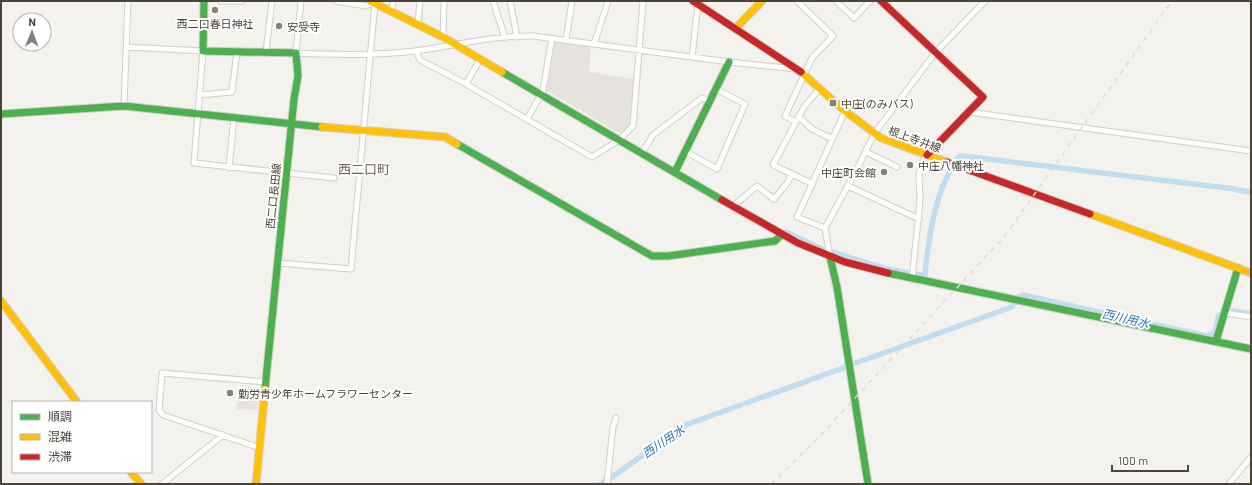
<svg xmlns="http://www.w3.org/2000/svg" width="1252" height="485" viewBox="0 0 1252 485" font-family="Barlow,'Noto Sans JP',sans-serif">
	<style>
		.industrial { fill: #e6e2de }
		.parking { fill: #e6e3df }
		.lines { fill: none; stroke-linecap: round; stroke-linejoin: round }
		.canal { stroke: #c0ddf1; stroke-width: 5.5 }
		.street-casing { stroke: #d2d0cb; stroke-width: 7 }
		.fast-casing { stroke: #d3cfc5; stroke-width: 9 }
		.slow-casing { stroke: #d3cfc5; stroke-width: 9 }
		.jam-casing { stroke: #d3cfc5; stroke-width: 9 }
		.street { stroke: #fdfdfc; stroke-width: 5 }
		.fast { stroke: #4caf50; stroke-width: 7 }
		.slow { stroke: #ffc107; stroke-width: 7 }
		.jam { stroke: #c62828; stroke-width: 7 }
		.rail { stroke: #dbdbda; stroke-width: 1.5; stroke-dasharray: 5 5; stroke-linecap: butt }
		.poi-dot { fill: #868178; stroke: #fff; stroke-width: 1.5 }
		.labels { text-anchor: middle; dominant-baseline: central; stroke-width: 4; stroke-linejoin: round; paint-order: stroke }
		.poi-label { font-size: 11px; fill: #4b4439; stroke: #fff; text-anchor: start }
		.street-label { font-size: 11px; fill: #4b4439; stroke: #fff }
		.water-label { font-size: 12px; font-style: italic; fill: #2e7ab2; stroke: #fff }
		.quarter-label { font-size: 13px; fill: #6e6250; stroke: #fff }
	</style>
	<rect width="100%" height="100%" fill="#f4f2ee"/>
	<!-- industrial -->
	<path class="industrial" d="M554,42L591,46L589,72L634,79L631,124L621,134L547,91Z"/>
	<!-- parking -->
	<path class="parking" d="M244,386L259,388L257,410L236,409L238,397H243Z"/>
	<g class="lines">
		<!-- canal -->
		<path class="canal" d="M957,160L960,156H963L1235,189
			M1237,190L1251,192
			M786,232L824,250
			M832,252L887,269L909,273
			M915,274L925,275C928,242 934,196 952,168
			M1019,297L1023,295L1206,336L1214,334L1219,315
			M1233,311L1251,314
			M850,365L1012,307L1014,304
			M746,403L846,367
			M612,477L685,425L741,405
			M601,484L605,481"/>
		<!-- street casing -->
		<g class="street-casing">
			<path id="street" d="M221,1H242
				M301,1L296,53C336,55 375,56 415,51C454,46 493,35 533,36L729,62L796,69
				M493,1L505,38
				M510,1L517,37
				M836,1L854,18L870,1
				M392,11L393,1
				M418,23L420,1
				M443,37L444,1
				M566,40L572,1
				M594,44L608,1
				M127,47L203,51L194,163L334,178
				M416,51L420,60L466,84L592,157L619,140L633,126L643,1
				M266,52L272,1
				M692,57L698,4
				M466,84L480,59
				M199,95L232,92L237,51
				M124,106L128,1
				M969,112L1251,151
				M799,117L812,129L832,139
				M527,119L539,98L542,96L552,38
				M796,122L785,116L812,58L833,36L797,1
				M685,151L717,169L745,104L716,89
				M866,152L897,167
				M642,153L653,135L702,98L710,101
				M229,168L234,117
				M813,184L773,165L804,107L820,88
				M848,186L919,219
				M733,206L757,186L774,199L788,182L791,175
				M825,228L797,217L845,111
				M830,257L825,228L857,169L874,134L935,53L985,1
				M278,263L351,269L375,3L366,6L336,1
				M912,279L920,201L919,174L923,161L927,155
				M1225,313L1251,317
				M260,448L163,415L159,410L162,373L266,382
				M162,484L223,435
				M607,484L613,427L616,418
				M1229,484L1251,457"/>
		</g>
		<!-- fast casing -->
		<g class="fast-casing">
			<path id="fast" d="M204,1L203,51L296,53L298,76L294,99L265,389
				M502,72L722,200
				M1,114L124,106L322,127
				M457,144L652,256H668L775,241L781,235
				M675,172L729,62
				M830,257L837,287L868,484
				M888,273L1251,349
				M1216,341L1238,268"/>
		</g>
		<!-- slow casing -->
		<g class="slow-casing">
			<path id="slow" d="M370,1L443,37L502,72
				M735,29L762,1
				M801,72L845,111L881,138L947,162
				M322,127L445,137L457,144
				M1090,214L1251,273
				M1,301L77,402
				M131,472L141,484
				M256,484L265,389"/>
		</g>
		<!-- jam casing -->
		<g class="jam-casing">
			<path id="jam" d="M693,1L801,72
				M881,1L983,97L927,155
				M947,162L1090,214
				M722,200L798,243L845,262L888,273"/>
		</g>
		<!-- street -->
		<use href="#street" class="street"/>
		<!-- fast -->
		<use href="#fast" class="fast"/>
		<!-- slow -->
		<use href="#slow" class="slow"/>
		<!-- jam -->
		<use href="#jam" class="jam"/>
		<!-- rail -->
		<path class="rail" d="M771,484L820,436L1004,237L1172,1"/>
	</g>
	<!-- markers -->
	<g class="poi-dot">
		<circle cx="215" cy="10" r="4"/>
		<circle cx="279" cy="26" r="4"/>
		<rect x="829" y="99" width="8" height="8" rx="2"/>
		<circle cx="910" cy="165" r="4"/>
		<circle cx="884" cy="172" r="4"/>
		<circle cx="230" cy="393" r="4"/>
	</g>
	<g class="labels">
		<!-- poi labels -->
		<g class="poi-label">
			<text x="215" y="23" text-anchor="middle">西二口春日神社</text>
			<text x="287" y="26">安受寺</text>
			<text x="841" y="103">中庄(のみバス)</text>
			<text x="918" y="165">中庄八幡神社</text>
			<text x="876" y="172" text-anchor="end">中庄町会館</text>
			<text x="238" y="393">勤労青少年ホームフラワーセンター</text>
		</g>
		<!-- street labels -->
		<g class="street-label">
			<text transform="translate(915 139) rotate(20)">根上寺井線</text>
			<text transform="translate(273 196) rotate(-84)">西二口長田線</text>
		</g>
		<!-- water labels -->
		<g class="water-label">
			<text transform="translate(1126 318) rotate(13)">西川用水</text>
			<text transform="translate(663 441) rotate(-34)">西川用水</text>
		</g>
		<!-- quarter labels -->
		<g class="quarter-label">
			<text x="364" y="169">西二口町</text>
		</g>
	</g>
	<!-- border -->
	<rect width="1252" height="485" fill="none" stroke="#4b4439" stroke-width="4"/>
	<!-- legend -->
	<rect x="12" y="401" width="140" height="72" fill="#ffffff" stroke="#b7b4b0"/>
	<rect x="20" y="414" width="20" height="6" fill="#4caf50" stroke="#b7b4b0"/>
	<text x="48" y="421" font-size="12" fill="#4b4439">順調</text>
	<rect x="20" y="434" width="20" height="6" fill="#ffc107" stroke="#b7b4b0"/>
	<text x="48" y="441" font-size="12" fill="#4b4439">混雑</text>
	<rect x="20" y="454" width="20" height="6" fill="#c62828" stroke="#b7b4b0"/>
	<text x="48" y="461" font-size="12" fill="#4b4439">渋滞</text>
	<!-- north arrow -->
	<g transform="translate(32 32) rotate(1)"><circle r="19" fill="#ffffff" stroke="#b7b4b0"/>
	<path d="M0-3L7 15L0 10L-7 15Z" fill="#868178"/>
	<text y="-6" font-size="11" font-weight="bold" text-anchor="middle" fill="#4b4439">N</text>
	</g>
	<!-- scale -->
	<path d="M1112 465v6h76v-6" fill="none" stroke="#4b4439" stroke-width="2"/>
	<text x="1118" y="465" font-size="12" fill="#4b4439" stroke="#ffffff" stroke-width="3" paint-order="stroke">100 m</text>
</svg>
